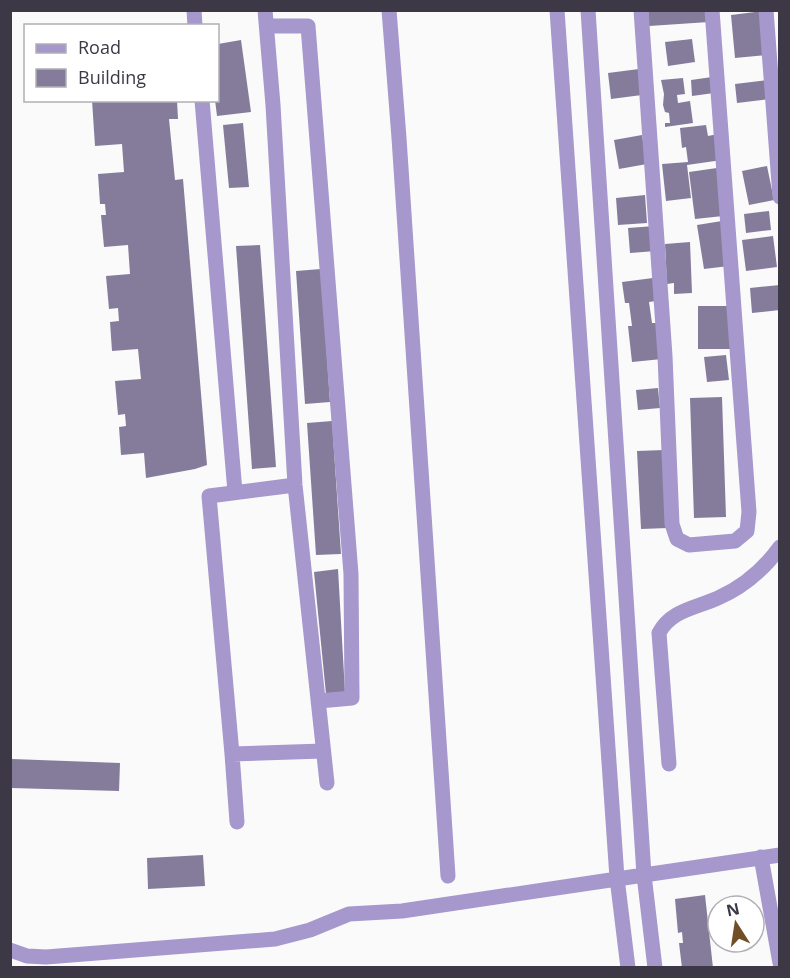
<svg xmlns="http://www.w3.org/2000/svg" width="790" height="978" viewBox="0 0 790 978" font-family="'Open Sans',sans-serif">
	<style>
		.building { fill: #857c9c }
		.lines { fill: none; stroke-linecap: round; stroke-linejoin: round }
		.minor { stroke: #a697cd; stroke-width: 15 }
	</style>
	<rect width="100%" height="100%" fill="#fafafa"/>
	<!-- building -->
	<path class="building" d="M648,10H708L709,22L649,26Z
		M763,11L767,55L735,58L731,15Z
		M692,39L695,62L668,66L665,42Z
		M241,40L251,112L217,116L215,100H218V44Z
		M639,69L642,95L611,99L608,73Z
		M712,77L714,93L692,96L691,80Z
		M683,78L685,94L677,95L678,103L690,101L693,123L665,127V123H670L669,113L665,112L663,105L664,94L661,80Z
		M767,80L769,99L737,103L735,84Z
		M92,100H177L178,119H169L175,180L183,179L207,465L195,469L146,478L144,453L121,455L119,427L126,426L125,414L118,415L115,381L141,379L138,349L112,351L110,322L119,321L118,308L109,309L106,276L130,274L128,245L104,247L101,215H106L105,204H100L98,174L124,172L122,144L95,146Z
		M243,123L249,187L229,188L223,125Z
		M706,125L708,136L718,134L722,160L687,165L691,198L666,201L662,164L688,162L686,147L682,148L680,128Z
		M642,135L647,164L619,169L614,140Z
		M767,166L774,200L749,205L742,171Z
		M717,168L723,216L695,219L689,172Z
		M645,195L647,223L618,225L616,198Z
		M769,211L771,230L746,233L744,214Z
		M722,221L729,266L704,269L697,225Z
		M655,226L656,251L630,253L628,228Z
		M773,236L777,267L746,271L742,240Z
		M690,242L692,293L674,294V283L667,284L665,244Z
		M260,245L276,467L252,469L236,246Z
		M321,269L330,402L305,404L296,271Z
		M653,278L656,301L649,302L652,323H658L662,359L632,362L628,326H632L629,303H625L622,282Z
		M780,285V310L752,313L750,288Z
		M698,306H731V349H698Z
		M726,355L729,380L707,382L704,357Z
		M658,388L660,408L638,410L636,390Z
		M722,397L726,517L694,518L690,398Z
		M332,421L341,554L316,555L307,423Z
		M664,450L668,528L641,529L637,451Z
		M338,569L345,692L326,694L314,572Z
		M12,759L120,763L119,791L11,788Z
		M203,855L205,886L148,889L147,858Z
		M705,895L713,968H682L679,943H683L682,932L678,933L675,899Z"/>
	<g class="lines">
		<!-- minor -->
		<path class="minor" d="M194,10L195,26
			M265,10L273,105L295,485L327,783
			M389,10L399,138L448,876
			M557,10L617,878L628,968
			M641,10L665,356L672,524L677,539L689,545L735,541L747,531L749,512L712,10
			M766,10L780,197
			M267,26H308L351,574L352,698L319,701
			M202,100L235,492
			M232,754L209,496L295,485
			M669,764L659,633C671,610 696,608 718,598C743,587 764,569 780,547
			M237,822L232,754L323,751
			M761,857L780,963
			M10,950L27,956L46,957L275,939L310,930L349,914L402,911L644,875L588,10
			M655,968L644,875L780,855"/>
	</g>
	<!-- border -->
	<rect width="790" height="978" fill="none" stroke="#3c3846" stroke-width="24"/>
	<!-- legend -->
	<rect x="24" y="24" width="195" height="78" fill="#ffffff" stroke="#b1afb5" stroke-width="1.5"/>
	<rect x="36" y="44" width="30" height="9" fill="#a697cd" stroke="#b1afb5" stroke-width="1.5"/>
	<text x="78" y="54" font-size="18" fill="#3c3846">Road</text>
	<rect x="36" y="69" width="30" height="18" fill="#857c9c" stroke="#b1afb5" stroke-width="1.5"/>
	<text x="78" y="84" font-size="18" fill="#3c3846">Building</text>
	<!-- north arrow -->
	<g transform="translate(736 924) rotate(348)"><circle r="28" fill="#ffffff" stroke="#b1afb5" stroke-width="1.5"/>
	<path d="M0-4.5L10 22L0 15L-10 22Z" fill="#714e27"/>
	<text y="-9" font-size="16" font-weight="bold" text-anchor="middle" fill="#3c3846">N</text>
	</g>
</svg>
